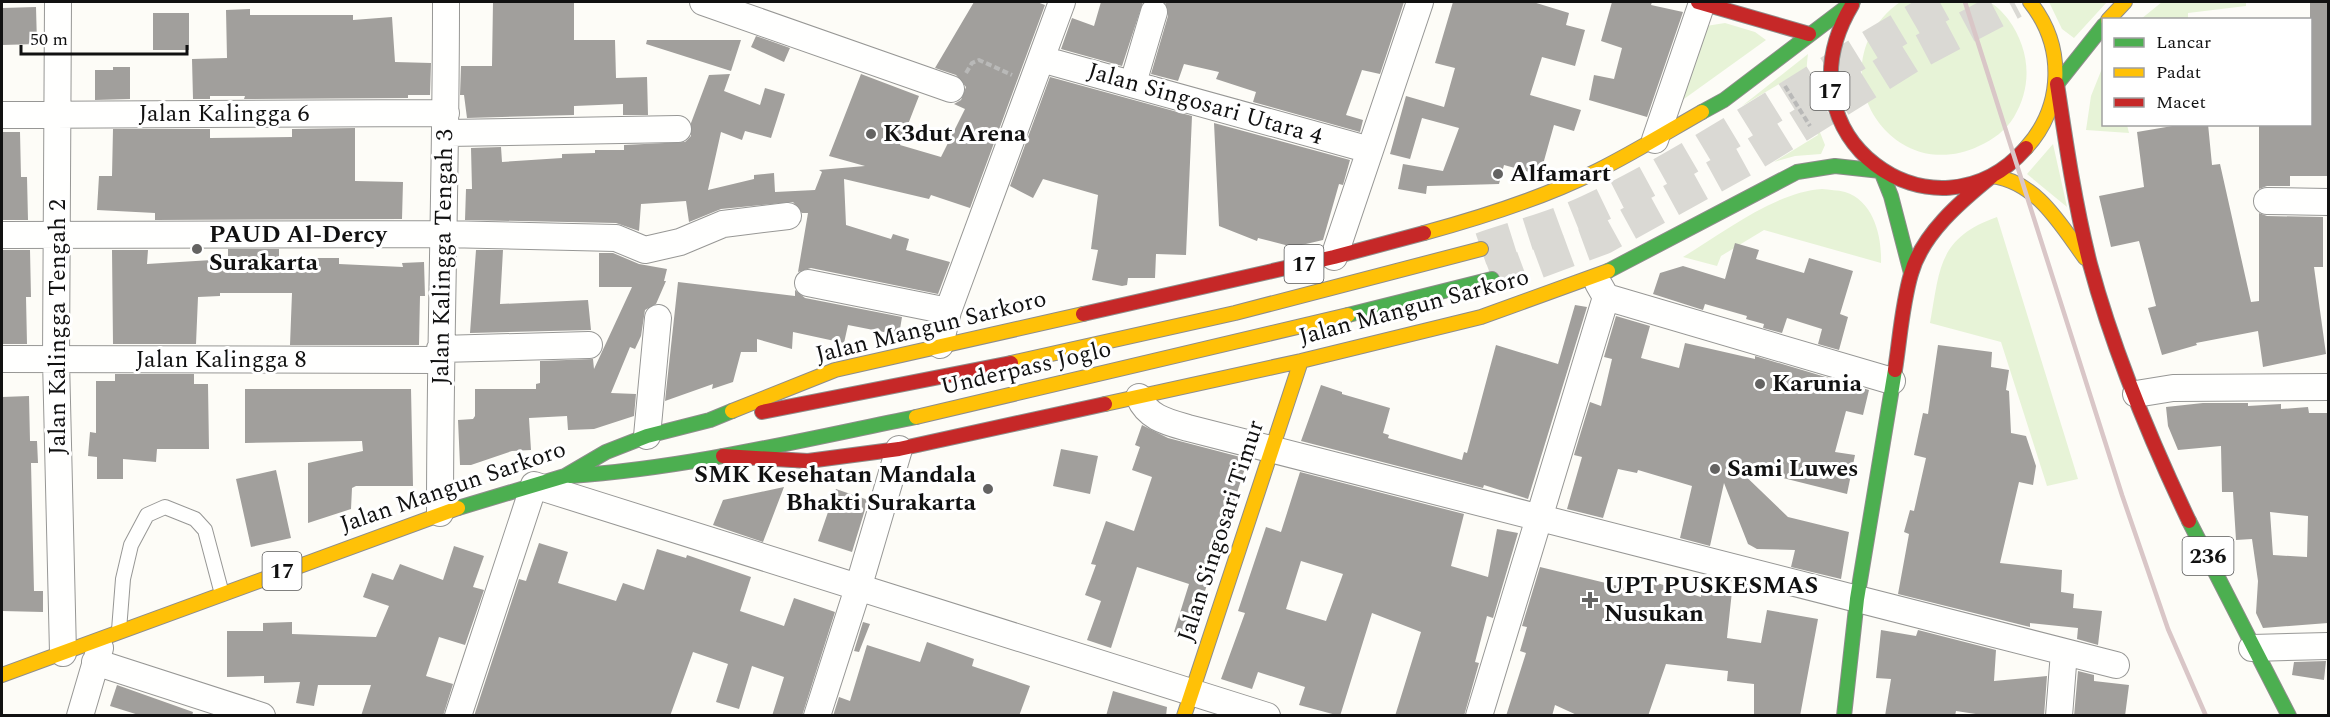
<svg xmlns="http://www.w3.org/2000/svg" width="2330" height="717" viewBox="0 0 2330 717" font-family="Spectral,serif">
	<style>
		.green { fill: #e7f3d7 }
		.building { fill: #a19f9c; fill-rule: evenodd }
		.lines { fill: none; stroke-linecap: round; stroke-linejoin: round }
		.highway-tunnel { stroke: #dad9d4; stroke-width: 33; stroke-dasharray: 33 16; stroke-linecap: butt }
		.lane-casing { stroke: #979795; stroke-width: 16 }
		.street-casing { stroke: #979795; stroke-width: 28 }
		.fast-casing { stroke: #8e8d8b; stroke-width: 16 }
		.slow-casing { stroke: #8e8d8b; stroke-width: 16 }
		.jam-casing { stroke: #8e8d8b; stroke-width: 16 }
		.path { stroke: #b9b9b8; stroke-width: 4; stroke-dasharray: 6 3; stroke-linecap: butt }
		.lane { stroke: #fffffe; stroke-width: 14 }
		.street { stroke: #fffffe; stroke-width: 26 }
		.fast { stroke: #4caf50; stroke-width: 14 }
		.slow { stroke: #ffc107; stroke-width: 14 }
		.jam { stroke: #c62828; stroke-width: 14 }
		.rail { stroke: #d9c6c7; stroke-width: 4.5 }
		.poi-dot { fill: #646362; stroke: #fff; stroke-width: 2 }
		.labels { text-anchor: middle; dominant-baseline: central; stroke-width: 6; stroke-linejoin: round; paint-order: stroke }
		.shield { fill: #fff; stroke: #585858; stroke-width: 1.5 }
		.shield-label { font-size: 22px; font-weight: bold; fill: #111 }
		.street-label { font-size: 24px; fill: #111; stroke: #fff }
		.poi-label { font-size: 24px; font-weight: bold; fill: #111; stroke: #fff; text-anchor: start }
	</style>
	<rect width="100%" height="100%" fill="#fdfcf7"/>
	<!-- green -->
	<path class="green" d="M1900,2C1920,1 1971,0 1987,2C1995,3 2003,13 2008,19C2030,49 2033,85 2014,117C2006,130 1993,140 1979,146C1889,189 1813,65 1900,2Z
		M2049,2H2107L2074,38L2062,29Z
		M2162,2H2246V6L2188,13V19H2141Z
		M1725,23L1755,32L1766,40L1677,104L1706,26Z
		M1808,54C1803,91 1812,112 1825,145L1821,154L1795,156L1774,162L1818,135L1786,80L1742,106Z
		M2103,66L2104,124L2127,125L2129,133L2086,130L2091,96Z
		M2053,144L2067,207L2027,174Z
		M1822,189C1829,190 1838,190 1845,192C1874,201 1882,237 1881,263L1764,230L1721,256L1717,266L1683,257C1723,233 1775,192 1822,189Z
		M1997,217L2078,479L2047,486L2001,342L1930,323C1940,268 1938,238 1997,217Z"/>
	<!-- building -->
	<path class="building" d="M493,2H574V40H615L616,78L647,77L648,115H623V104L574,106V115L467,118L464,95H460L461,66H492Z
		M974,2H1037L1045,5L970,208L931,195L929,199L844,179L846,225L891,239L893,234L909,239L906,250L950,262L938,294L811,268L798,272L808,213H802L793,202L721,209L689,222L686,201L641,204L639,231L616,223L465,220L466,189H472L471,148L501,147L502,162L562,158V154L595,153V150H624V145L685,142L691,136V123L709,75L730,74L724,91L760,105L765,88L785,94L771,138L745,131L742,140L721,132L708,190L754,179V175L774,173L775,192L815,190L822,172L819,170L865,166L829,156L861,74L919,96L900,145L941,157L965,109L954,104L961,100L966,87L956,75L935,68Z
		M1101,2H1143L1122,66L1061,49L1072,18L1094,26Z
		M1165,2H1404L1380,74L1362,70L1346,115L1363,120L1360,132L1253,102L1256,92L1216,79L1219,72L1184,64L1178,81L1151,74L1168,16Z
		M1453,2H1533L1569,13L1566,25L1585,30L1575,66L1542,57L1530,95L1581,110L1574,131L1554,125L1540,175L1504,165L1499,184L1427,186L1426,194L1398,189L1403,164L1443,171L1459,128L1422,118L1410,159L1390,154L1406,96L1444,107L1455,68L1435,63Z
		M1612,2H1652L1651,5L1683,12L1647,117L1589,100L1594,75L1614,79L1622,48L1601,41Z
		M2310,2H2328V176H2290V186H2267L2259,189V124H2310Z
		M36,7L37,44L2,45V8Z
		M250,9V15H353V20L392,17L395,62L431,63L430,95H408V98L244,99L245,96H210V99H193L192,59L227,58L226,10Z
		M153,13H189V50H153Z
		M756,36L790,48L784,62L751,47Z
		M647,40H741L731,71L646,44Z
		M113,67H130V99L95,100V70H113Z
		M1050,77L1192,116L1186,255L1156,254L1155,278H1128L1127,285L1122,286L1092,280L1098,250L1091,249L1098,195L1043,179L1033,198L1010,186Z
		M1214,123L1350,160L1343,185L1339,184L1323,240L1293,247L1258,238L1257,241L1219,226Z
		M2184,124H2208L2212,165L2220,164L2251,302L2259,301V213L2267,216L2323,217V267H2314L2326,354L2263,367L2258,331L2196,343L2197,345L2162,355L2148,308L2156,306L2139,241L2111,247L2099,196L2144,187L2137,132Z
		M355,128V181L403,182L402,219L155,220V213L97,210L99,176H112L113,129H210V138L292,137V129Z
		M2,132H20L21,177H27L28,220H2Z
		M1735,243L1759,250L1756,259L1804,273L1809,258L1853,271L1840,314L1848,317L1839,350L1818,344L1822,329L1787,318L1782,333L1763,328L1764,324L1746,319L1747,316L1705,304L1703,310L1653,294L1660,273L1683,266L1725,279Z
		M228,249H279V258H339V264L403,267L402,263L424,262L425,296H420L419,345H290L292,293H220V296L198,297L196,344H113L112,250H148L147,264L228,259Z
		M2,250H30L31,297H26L27,344H2Z
		M476,250H503L500,304L588,300L591,330L470,333Z
		M599,253H613L639,264L667,269L664,281H666L656,304L645,310L641,336L635,349L630,347L611,393L636,394L634,416L594,429L568,430L567,416L529,418L531,450L512,451L471,465H460L458,420L473,419L475,416V389H536V384L540,383V361L593,359L594,369L632,287H599Z
		M678,282L795,296V290L805,298L902,317L899,335L848,325L844,343L793,332L792,349L757,339V352H741L733,382L712,389L713,384L665,401Z
		M1575,305L1587,307L1528,499L1484,485L1483,488L1301,441L1321,385L1342,392V394L1390,408L1383,433L1389,435L1388,438L1462,460L1464,452L1467,453L1496,345L1558,364Z
		M1616,316L1650,326L1641,358L1679,368L1685,343L1755,359V356L1869,390L1863,415L1846,411L1835,452L1855,455L1847,494L1735,466L1788,517L1849,532L1841,579L1791,567L1795,550L1757,549L1748,544L1724,483L1710,546L1680,538L1692,486L1638,470L1637,473L1618,469L1603,518L1567,509L1582,457L1574,455L1590,402L1601,406L1612,359L1604,357Z
		M1938,345L1992,352L1991,367L2009,370L2006,390L2009,391L2011,433L2026,436L2036,466L2033,485L2019,482L2000,563L2062,570L2061,592L2074,594L2073,608L2102,611L2098,645L2077,639L2078,628L2030,623V627L1898,594L1909,534L1904,532L1910,510L1914,511L1926,458L1914,455L1923,413L1928,414Z
		M115,374H194V384H208L209,449H157L156,462L123,459V479H97V457L88,456L90,432L96,433V381H115Z
		M245,389H411L413,486H356L352,488L351,509L308,523V463L363,451L362,441L245,443Z
		M29,396L30,441H37L38,463H31L34,591H43V612L2,611V397Z
		M2203,403H2248V406L2281,404V409L2308,407L2309,413H2328V623L2263,628L2256,613L2258,581L2252,539L2236,540L2233,492H2222L2221,446L2178,450L2168,426L2166,407ZM2270,512L2308,516L2307,557L2273,555Z
		M1142,425L1168,438L1248,459L1190,637L1174,632L1189,584L1137,567L1111,648L1087,640L1101,601L1085,595L1096,565L1091,564L1106,521L1134,531L1152,477L1132,470L1140,447L1135,445Z
		M1061,449L1098,456L1090,494L1053,486Z
		M276,470L291,538L251,547L236,479Z
		M1300,472L1464,514L1451,566L1488,577L1497,529L1518,533L1493,618L1487,616L1475,662L1479,663L1464,716H1395L1421,632L1372,613L1340,716L1299,705L1305,687L1258,672L1252,689L1221,679L1245,613L1238,611L1266,527L1281,532ZM1301,561L1343,574L1326,621L1286,609Z
		M784,487L763,542L713,525L723,500Z
		M836,489L868,500L852,552L818,541Z
		M539,543L568,552L558,583L616,601L623,583L644,590L657,549L686,558L687,555L751,577L740,611L784,626L794,598L835,612L802,716H772L784,677L752,666L739,709L716,702L728,664L693,652L670,716H474L519,579L526,581Z
		M454,546L484,556L473,587L484,590L465,645L439,637L426,676L453,684L443,716H361L371,685H318L314,706L296,703L300,682L264,683V676L227,677V631H263V623L292,622V634L376,637L389,606L363,597L372,573L393,580L400,564L443,580Z
		M1540,567L1647,593L1651,581L1701,597L1702,588L1732,591L1727,638L1761,643L1767,610L1818,619L1800,716H1754V684L1727,681L1728,671L1666,664L1648,716H1579L1555,705L1552,716H1506L1526,653L1520,651L1527,627L1522,626Z
		M863,622L870,624L859,652L854,651Z
		M1881,630L1916,636L1918,630L1996,650L1994,681L2047,676L2044,716H1989L1956,711L1955,716H1885L1891,679L1876,678Z
		M927,642L974,659L972,666L1030,686L1019,716H833L839,697L850,701L867,645L920,662Z
		M2326,661L2324,680L2292,675L2294,662Z
		M2078,671L2094,675V681L2129,685L2125,716H2074Z
		M117,685L193,712L192,716H142L110,706Z
		M1113,691L1167,707L1166,716H1106Z"/>
	<g class="lines">
		<!-- highway-tunnel -->
		<path class="highway-tunnel" d="M1481,249C1516,237 1555,227 1589,211C1714,152 1826,68 1947,2
			M1492,279L1603,238L1743,161L1910,57L2014,2"/>
		<!-- lane casing -->
		<g class="lane-casing">
			<path id="lane" d="M119,630L123,579L131,545L147,515L165,507L195,519L205,530L222,594"/>
		</g>
		<!-- street casing -->
		<g class="street-casing">
			<path id="street" d="M58,2L56,360L63,653
				M703,2L951,89
				M1041,59L1370,150
				M1133,83L1154,12
				M2,115L446,113
				M447,133L678,129
				M1655,140L1702,3
				M2267,201L2328,202
				M2,235L442,234L616,238L645,250L680,242L723,224L788,216
				M1334,257L1420,2
				M808,283L948,311
				M1598,283L1606,297L1892,381
				M940,345L948,311L1062,2
				M440,349L589,345
				M2,359L440,360
				M2136,394L2173,388L2328,387
				M1139,397C1148,418 1167,422 1188,428L2116,665
				M647,436L658,318
				M440,513C440,342 446,172 446,2
				M2252,648L2328,646
				M95,662L262,716
				M80,716L100,648
				M458,716L534,485L1267,716
				M817,716L859,585L899,449
				M1479,716L1606,297
				M2059,716L2064,652"/>
		</g>
		<!-- fast casing -->
		<g class="fast-casing">
			<path id="fast" d="M2057,84L2104,25
				M1702,112L1724,100L1853,2
				M1881,171L1891,196L1911,273
				M1608,271L1797,172L1835,166L1881,171
				M1348,315L1492,279
				M570,476C687,468 802,440 916,417
				M458,508L565,476L606,452L647,436L710,420L732,411
				M2189,521L2289,716
				M1844,716L1857,599L1895,370"/>
		</g>
		<!-- slow casing -->
		<g class="slow-casing">
			<path id="slow" d="M2108,20L2125,2
				M2026,148C2064,106 2065,46 2030,2
				M1992,176C2037,182 2060,224 2085,258
				M1424,233C1483,217 1543,198 1597,171C1633,153 1667,132 1702,112
				M1011,363L1235,313L1481,249
				M1105,404L1301,361L1481,317L1608,271
				M732,411L835,370L1083,314
				M916,417L1348,315
				M2,675L458,508
				M1184,716L1301,361"/>
		</g>
		<!-- jam casing -->
		<g class="jam-casing">
			<path id="jam" d="M1698,2L1809,34
				M1852,5C1773,137 1935,251 2026,148
				M2057,84C2066,144 2075,205 2090,264C2114,353 2150,439 2189,521
				M1083,314L1334,257L1424,233
				M1895,370C1900,338 1902,305 1911,274C1922,234 1961,201 1992,176
				M762,412L1011,363
				M723,456L808,461L899,449L1105,404"/>
		</g>
		<!-- path -->
		<path class="path" d="M966,73L972,63L979,60L1012,75
			M1785,86L1810,126"/>
		<!-- lane -->
		<use href="#lane" class="lane"/>
		<!-- street -->
		<use href="#street" class="street"/>
		<!-- fast -->
		<use href="#fast" class="fast"/>
		<!-- slow -->
		<use href="#slow" class="slow"/>
		<!-- jam -->
		<use href="#jam" class="jam"/>
		<!-- rail -->
		<path class="rail" d="M1965,2L2122,495L2168,629L2206,716"/>
	</g>
	<!-- markers -->
	<g class="poi-dot">
		<circle cx="871" cy="134" r="6"/>
		<circle cx="1498" cy="174" r="6"/>
		<circle cx="197" cy="249" r="6"/>
		<circle cx="1760" cy="384" r="6"/>
		<circle cx="1715" cy="469" r="6"/>
		<circle cx="988" cy="489" r="6"/>
		<path d="M1587 591h6v6h6v6h-6v6h-6v-6h-6v-6h6z"/>
	</g>
	<g class="labels">
		<!-- shield labels -->
		<g class="shield">
			<rect x="1810.5" y="72" width="39" height="38" rx="4.5"/>
			<rect x="1284.5" y="245" width="39" height="38" rx="4.5"/>
			<rect x="2182.5" y="537" width="51" height="38" rx="4.5"/>
			<rect x="262.5" y="552" width="39" height="38" rx="4.5"/>
		</g>
		<g class="shield-label">
			<text x="1830" y="91">17</text>
			<text x="1304" y="264">17</text>
			<text x="2208" y="556">236</text>
			<text x="282" y="571">17</text>
		</g>
		<!-- street labels -->
		<g class="street-label">
			<text transform="translate(1205 104) rotate(16)">Jalan Singosari Utara 4</text>
			<text x="224" y="114">Jalan Kalingga 6</text>
			<text transform="translate(443 257) rotate(-89)">Jalan Kalingga Tengah 3</text>
			<text transform="translate(1414 307) rotate(-15)">Jalan Mangun Sarkoro</text>
			<text transform="translate(58 327) rotate(-90)">Jalan Kalingga Tengah 2</text>
			<text transform="translate(931 327) rotate(-14)">Jalan Mangun Sarkoro</text>
			<text x="221" y="360">Jalan Kalingga 8</text>
			<text transform="translate(1026 368) rotate(-13)">Underpass Joglo</text>
			<text transform="translate(453 487) rotate(-19)">Jalan Mangun Sarkoro</text>
			<text transform="translate(1221 531) rotate(-72)">Jalan Singosari Timur</text>
		</g>
		<!-- poi labels -->
		<g class="poi-label">
			<text x="883" y="134">K3dut Arena</text>
			<text x="1510" y="174">Alfamart</text>
			<text x="209" y="235">PAUD Al-Dercy<tspan x="209" dy="28">Surakarta</tspan></text>
			<text x="1772" y="384">Karunia</text>
			<text x="1727" y="469">Sami Luwes</text>
			<text x="976" y="475" text-anchor="end">SMK Kesehatan Mandala<tspan x="976" dy="28">Bhakti Surakarta</tspan></text>
			<text x="1604" y="586">UPT PUSKESMAS<tspan x="1604" dy="28">Nusukan</tspan></text>
		</g>
	</g>
	<!-- border -->
	<rect width="2330" height="717" fill="none" stroke="#111111" stroke-width="6"/>
	<!-- legend -->
	<rect x="2102" y="18" width="210" height="108" fill="#ffffff" stroke="#a0a0a0" stroke-width="1.5"/>
	<rect x="2114" y="38" width="30" height="9" fill="#4caf50" stroke="#a0a0a0" stroke-width="1.5"/>
	<text x="2156" y="48" font-size="18" fill="#111111">Lancar</text>
	<rect x="2114" y="68" width="30" height="9" fill="#ffc107" stroke="#a0a0a0" stroke-width="1.5"/>
	<text x="2156" y="78" font-size="18" fill="#111111">Padat</text>
	<rect x="2114" y="98" width="30" height="9" fill="#c62828" stroke="#a0a0a0" stroke-width="1.5"/>
	<text x="2156" y="108" font-size="18" fill="#111111">Macet</text>
	<!-- scale -->
	<path d="M21 45v9h166v-9" fill="none" stroke="#111111" stroke-width="3"/>
	<text x="30" y="45" font-size="18" fill="#111111" stroke="#ffffff" stroke-width="4.5" paint-order="stroke">50 m</text>
</svg>
